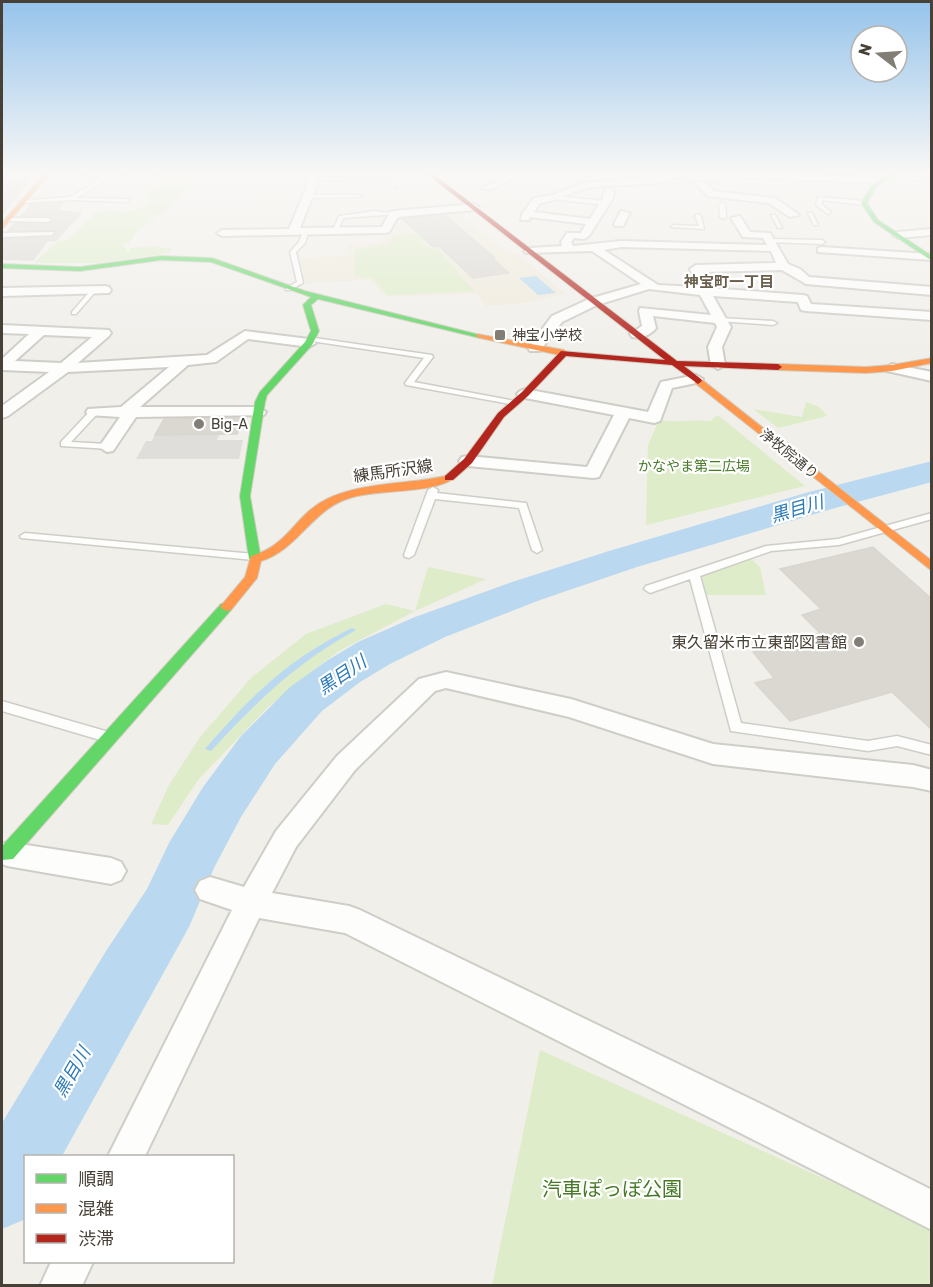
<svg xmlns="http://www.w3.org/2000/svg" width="933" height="1287" viewBox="0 0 933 1287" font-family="Rubik,'Noto Sans JP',sans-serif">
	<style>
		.education { fill: #efeadc }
		.green { fill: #deecc9 }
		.parking { fill: #e0deda }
		.water { fill: #bad9f0 }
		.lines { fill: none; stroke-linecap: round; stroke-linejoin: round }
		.river { fill: #bad9f0; fill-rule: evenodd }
		.building { fill: #dbd8d2; stroke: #d9d6d0; stroke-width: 1.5 }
		.lane-casing { stroke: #cfcdc7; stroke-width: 3 }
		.street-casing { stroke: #cfcdc7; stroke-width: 4 }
		.fast-casing { stroke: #d1ccc1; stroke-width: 2 }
		.slow-casing { stroke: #d1ccc1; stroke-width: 2 }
		.jam-casing { stroke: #d1ccc1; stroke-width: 2 }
		.lane { fill: #fdfdfc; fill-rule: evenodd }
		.street { fill: #fdfdfc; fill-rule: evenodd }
		.fast { fill: #63d668; fill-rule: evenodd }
		.slow { fill: #ff974d; fill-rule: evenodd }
		.jam { fill: #b3261e; fill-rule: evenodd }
		.poi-dot { fill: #827d75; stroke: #fff; stroke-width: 2 }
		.labels { text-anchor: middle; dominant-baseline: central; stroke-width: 4.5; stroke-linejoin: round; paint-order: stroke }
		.far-poi-label { font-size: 14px; fill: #474036; stroke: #fff; text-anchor: start }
		.far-street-label { font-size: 14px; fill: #474036; stroke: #fff }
		.far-park-label { font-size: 14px; fill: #467a27; stroke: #fff }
		.far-neighbourhood-label { font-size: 15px; font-weight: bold; fill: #6a5e4c; stroke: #fff }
		.street-label { font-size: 16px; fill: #474036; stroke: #fff }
		.poi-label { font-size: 16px; fill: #474036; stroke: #fff; text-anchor: end }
		.water-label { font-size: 18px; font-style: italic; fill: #2c7ab6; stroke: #fff }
		.near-park-label { font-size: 20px; fill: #467a27; stroke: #fff }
	</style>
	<rect width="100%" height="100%" fill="#f1efea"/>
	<!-- education -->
	<path class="education" d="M458,211L508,253H517L566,294L524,303L486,306L477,293L387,297L369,280L306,283L300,268L299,258L348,255V243H381L385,232L396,215Z"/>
	<!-- green -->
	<path class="green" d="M168,175L202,176L162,215H153L152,217H158L136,232L129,243H122L128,252L131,248L158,246L161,248H171L170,253L98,263H34L58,241L69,240L95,213L105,210L128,212L150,204V201L144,198L146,195Z
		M422,232L429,239L420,241L428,248H437L474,291L388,295L373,278L354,276L355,250L390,243L392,237Z
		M806,402L819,407L827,416L778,428L753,409L802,417Z
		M718,415L805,486L646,525L648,445L659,420C676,423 693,419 710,421Z
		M748,556L760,567L766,595H700L694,574Z
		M428,567L486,579L415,611L337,652L268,707L198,780L168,825L151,824L169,785L200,737L252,677L306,634L386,604L415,611Z
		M540,1050L931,1227V1285L492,1286Z"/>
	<!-- parking -->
	<path class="parking" d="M155,435H219L217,440H243L239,459H136L146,441H152Z"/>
	<!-- water -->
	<path class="water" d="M536,276L556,293L538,295L519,278Z
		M352,628L356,630C296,663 257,701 211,751L205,749C252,695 287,660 352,628Z"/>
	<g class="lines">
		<!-- river -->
		<path class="river" d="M932,461V482L835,508L637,567L540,600L445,637L390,664L360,682L322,711L275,764L241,817L214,868L189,927L62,1156H26V1219L2,1229V1123L106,951L147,889L169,843L203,787L241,736L290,687L328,660L358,642L415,617L512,582L609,551L809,492Z"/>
	</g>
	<!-- building -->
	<path class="building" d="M2,174H34L2,214Z
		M63,203L57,211L81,213L56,240L47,241L33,260L2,259V239L52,237L56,233L54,230L8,231L15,223L48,224L53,221L48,216H21L31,205Z
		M445,215L495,258H492L509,273L473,278L439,246L433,247L403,219Z
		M244,418L237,434L155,435L164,419Z
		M873,547L932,599V730L892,692L790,721L755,683L774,678L753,652L820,633L802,615L821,609L780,569Z"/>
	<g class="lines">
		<!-- lane casing -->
		<g class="lane-casing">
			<path id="lane" d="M81,174L129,176L162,174L129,178L110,177L77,198L130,199L128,202L72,200L22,203L19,201L70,197L104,177Z
				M240,174L314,175L316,176L242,175Z
				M406,174H410L399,188H395Z
				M887,175L932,179V182L885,177Z
				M322,177L387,180L389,181L312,180Z
				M663,177L685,183H719L685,185L661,179Z
				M308,195H359L362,197L306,198Z
				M555,196L604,201L607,203L604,205L553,199Z
				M818,197L865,201L868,203L865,205L822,200V205L831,212L828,214L816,205Z
				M722,202L725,204L726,217L723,219L720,217L719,204Z
				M375,211L397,214L343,218L337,233L332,232L339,216Z
				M808,213H812L818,225H814Z
				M698,214L701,216L704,229L671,227L674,225L699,226L695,216Z
				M771,215H775L782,228H778Z
				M7,218H48L51,220L48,222L5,221Z
				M54,232L52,235L2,237V233Z
				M303,232L308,233L305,243L296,252L303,283L290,290H286V288L297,282L290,252L299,242Z
				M770,239L822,240L825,242L822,244L768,242Z
				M91,290L96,291L76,314H72V312Z
				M720,318L773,321L777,323L773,325L718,321L716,320Z
				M308,337L432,355L433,357L414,382L515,401L519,403L515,405L406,385L405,383L424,358L311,341H308Z
				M94,409L97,410V414L71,442L107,444L111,447L110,449L61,446V442L91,410Z
				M433,487L438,490L437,493L526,503L542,550L537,553L532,550L519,508L435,499L414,555L409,558L405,557L404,555L428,490Z
				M932,513V519L839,545L771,551L700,576L741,723L868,741L897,736L932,745V755L897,746L868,751L731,731L690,579L650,593L644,589L646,586L766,546L838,539Z
				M25,533L254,554L259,557L254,560L21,538L20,536Z
				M2,701L112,733L114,737L112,741L107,742L2,711Z"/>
		</g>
		<!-- street casing -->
		<g class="street-casing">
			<path id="street" d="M511,174L519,176L490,190L482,188Z
				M668,174H684C661,190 612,181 584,189C568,193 558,201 540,203L534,212L590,219L603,198L604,191L609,188L614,191L613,198L589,236L584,239L574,238L571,242L573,246L621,241L767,245L763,238L743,237L731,218L740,216L750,232L770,233L788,264L800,269L809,277L932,287V295L806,284L782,270L703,272L709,288L803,295L807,296L811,304L932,312V320L806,311L801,310L798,302L713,296L731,327L722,347L725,365L718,369L711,365L708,347L717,327L715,323L653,316L656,328C651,335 640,339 632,337L630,334L642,326L639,311L640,308L711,315L700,295L649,289L597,305L562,322L540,351H530L528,348L552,316L589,299L641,284L592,251L526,253L524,251L530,248L562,246L561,242L567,233H581L586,224L530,217L529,220H521L522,214L534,198L553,195L583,183L647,178ZM621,247L771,251L776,263L696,265L690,269L697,287L658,285L604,250Z
				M732,174L879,177L884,180L879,183L736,177Z
				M310,175L319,180L300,228L382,227L390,212L394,211L474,204L479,207L474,210L398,217L389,232L385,233L222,236L217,233L222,230L289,229L309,181L305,178Z
				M699,182H705L713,191L775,198L799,215L790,217L769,203L707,196L697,184Z
				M621,211L630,213L623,226H615L614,224Z
				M932,229V235L898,238L893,235L898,232Z
				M822,247L930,254L932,260L818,252V248Z
				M105,286L109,287L111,290L109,293L2,296V288Z
				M2,325L109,330L111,333L109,336L78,363L207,355L245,331L309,339L316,343L309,347L248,339L216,362L188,365L140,407H258L266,412L264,415L136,417L113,451L107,452L99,447L120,417L88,415L86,412L88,409L121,407L169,367L68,372L8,416L2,418V406L49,372L2,370V359L29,334L2,333ZM44,335L92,337L61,363L15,361Z
				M892,364L932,372V381L887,371L885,368Z
				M696,375L703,379L701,382L672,388L660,421L654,423L629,418L599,477L593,478L468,466L462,465L459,461L462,457L468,456L587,467L614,415L520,397L517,394L520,391L525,389L648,412L661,382Z
				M446,672L571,699L713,744L913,765L932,770V791L913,787L713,764L569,717L446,688L435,691L355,770L296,847L272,893L349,906L360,910L759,1103L932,1190V1230L345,933L259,918L145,1156H108L232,910L200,899L195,890L200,881L210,877L244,887L276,831L337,756L419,679Z
				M7,842L111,858L121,862L126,871L121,880L111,884L7,866L2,864V844Z
				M51,1262H93L82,1286H40Z"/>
		</g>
		<!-- fast casing -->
		<g class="fast-casing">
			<path id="fast" d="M890,174H896L877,186L867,203L878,220L932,256V261L874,222L861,203L873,184Z
				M161,256L212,258L305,291L484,336L480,338L318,299L311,305L319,331L312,345L267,395L265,402L250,496L261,559L255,563L249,559L240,496L255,402L260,392L305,342L311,331L303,305L311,297L211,262L161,260L80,271L2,268V264L80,267Z
				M226,603L231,604L232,607L231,610L13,859L2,860V846L221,604Z"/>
		</g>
		<!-- slow casing -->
		<g class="slow-casing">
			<path id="slow" d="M44,174H50L4,227L2,228V223Z
				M477,334L564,350L568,353L564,356L480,338L476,336Z
				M932,358V363L892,371L866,373L778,370L774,367L778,364L866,367L892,365Z
				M695,379H701L932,561V571L695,383Z
				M449,475L454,478C435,494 377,489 350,498C312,509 298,550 261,561L257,578L231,610L226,611L220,607L245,577L251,556C290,545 294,515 327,499C364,481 410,485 449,475Z"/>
		</g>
		<!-- jam casing -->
		<g class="jam-casing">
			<path id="jam" d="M427,174H433L677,361L778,364L782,367L778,370L684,366L701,379L702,381L698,384L672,365L566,356L528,396L504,417L472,463L453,480H445V476L464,459L498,413L522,392L561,351L665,360Z"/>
		</g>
		<!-- lane -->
		<use href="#lane" class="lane"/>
		<!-- street -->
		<use href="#street" class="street"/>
		<!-- fast -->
		<use href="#fast" class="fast"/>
		<!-- slow -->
		<use href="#slow" class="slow"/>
		<!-- jam -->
		<use href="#jam" class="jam"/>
	</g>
	<!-- sky -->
	<linearGradient id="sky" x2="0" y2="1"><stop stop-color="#95c3eb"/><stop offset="0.49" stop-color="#f9f8f6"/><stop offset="1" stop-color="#f9f8f6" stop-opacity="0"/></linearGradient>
	<rect width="933" height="354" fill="url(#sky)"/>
	<!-- markers -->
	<g class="poi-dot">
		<rect x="494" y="329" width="12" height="12" rx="3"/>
		<circle cx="199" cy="424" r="6"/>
		<circle cx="859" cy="642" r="6"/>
	</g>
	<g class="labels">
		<!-- far-poi labels -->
		<g class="far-poi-label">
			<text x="512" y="335">神宝小学校</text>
			<text x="211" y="424">Big-A</text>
		</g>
		<!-- far-street labels -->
		<g class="far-street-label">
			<text transform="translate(789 454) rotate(39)">浄牧院通り</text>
		</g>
		<!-- far-park labels -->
		<g class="far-park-label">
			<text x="694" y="466">かなやま第二広場</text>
		</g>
		<!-- far-neighbourhood labels -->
		<g class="far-neighbourhood-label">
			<text x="729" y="282">神宝町一丁目</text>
		</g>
		<!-- street labels -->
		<g class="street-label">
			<text transform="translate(393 471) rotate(-8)">練馬所沢線</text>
		</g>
		<!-- poi labels -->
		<g class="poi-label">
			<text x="847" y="642">東久留米市立東部図書館</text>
		</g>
		<!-- water labels -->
		<g class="water-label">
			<text transform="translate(797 509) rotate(-16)">黒目川</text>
			<text transform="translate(342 675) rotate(-34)">黒目川</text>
			<text transform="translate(72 1072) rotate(-60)">黒目川</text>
		</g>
		<!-- near-park labels -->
		<g class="near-park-label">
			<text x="612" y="1189">汽車ぽっぽ公園</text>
		</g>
	</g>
	<!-- border -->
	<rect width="933" height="1287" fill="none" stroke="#474036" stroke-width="6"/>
	<!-- legend -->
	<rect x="24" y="1155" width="210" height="108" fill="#ffffff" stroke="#b5b3af" stroke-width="1.5"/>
	<rect x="36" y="1174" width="30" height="9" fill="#63d668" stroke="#b5b3af" stroke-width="1.5"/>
	<text x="78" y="1185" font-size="18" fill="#474036">順調</text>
	<rect x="36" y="1204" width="30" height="9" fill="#ff974d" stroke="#b5b3af" stroke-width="1.5"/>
	<text x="78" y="1215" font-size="18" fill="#474036">混雑</text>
	<rect x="36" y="1234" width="30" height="9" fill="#b3261e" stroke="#b5b3af" stroke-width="1.5"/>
	<text x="78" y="1245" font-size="18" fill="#474036">渋滞</text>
	<!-- north arrow -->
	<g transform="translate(879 54) rotate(287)"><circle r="28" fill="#ffffff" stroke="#b5b3af" stroke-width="1.5"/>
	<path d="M0-4.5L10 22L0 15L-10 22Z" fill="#827d75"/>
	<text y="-9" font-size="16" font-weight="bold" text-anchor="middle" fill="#474036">N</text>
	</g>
</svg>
